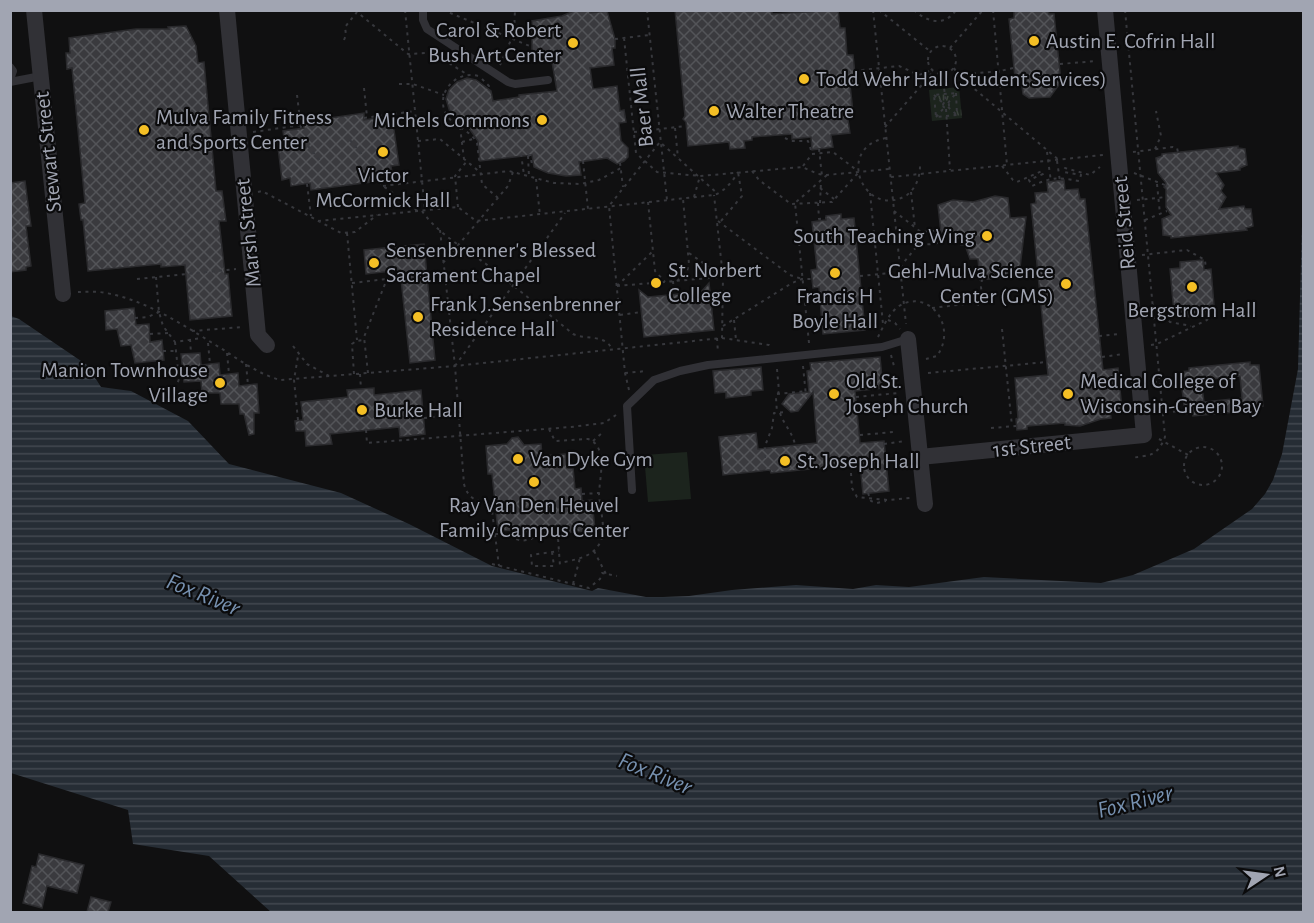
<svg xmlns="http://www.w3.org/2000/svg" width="1314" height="923" viewBox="0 0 1314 923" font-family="'Alegreya Sans',sans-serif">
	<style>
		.grass { fill: url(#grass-tufts) }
		.garden { fill: #1c241d }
		.water { fill: url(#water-rules) }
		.building { fill: url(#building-cross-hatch); stroke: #2a2a2d; stroke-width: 1.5; fill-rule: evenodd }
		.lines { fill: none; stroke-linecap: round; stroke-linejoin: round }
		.path { stroke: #37383d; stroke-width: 2; stroke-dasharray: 3 4.5; stroke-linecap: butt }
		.lane { stroke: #313136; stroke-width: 8 }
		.street { stroke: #313136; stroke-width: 16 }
		.poi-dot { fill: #f4bf25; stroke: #0b0b0c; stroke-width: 2 }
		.labels { text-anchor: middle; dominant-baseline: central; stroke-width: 4.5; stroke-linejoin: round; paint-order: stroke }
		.poi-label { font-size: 22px; fill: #a1a5b2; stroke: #0b0b0c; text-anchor: start }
		.street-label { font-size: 22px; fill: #a1a5b2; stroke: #0b0b0c }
		.water-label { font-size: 24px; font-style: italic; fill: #7690af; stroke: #0b0b0c }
	</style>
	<defs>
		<pattern id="grass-tufts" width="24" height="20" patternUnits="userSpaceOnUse" patternTransform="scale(1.5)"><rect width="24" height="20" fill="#1c241d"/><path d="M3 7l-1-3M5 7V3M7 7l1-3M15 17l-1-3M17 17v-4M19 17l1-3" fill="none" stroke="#3a413b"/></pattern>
		<pattern id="water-rules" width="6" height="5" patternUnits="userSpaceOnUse" patternTransform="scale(1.5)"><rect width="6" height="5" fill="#262d35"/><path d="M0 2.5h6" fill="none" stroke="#424850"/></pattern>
		<pattern id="building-cross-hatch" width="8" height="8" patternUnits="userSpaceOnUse" patternTransform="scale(1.5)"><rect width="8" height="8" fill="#3a3a3e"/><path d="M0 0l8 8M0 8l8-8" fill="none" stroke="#535458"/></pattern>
	</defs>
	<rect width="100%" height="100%" fill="#101011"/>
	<!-- grass -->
	<path class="grass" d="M959,87L962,118L932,121L929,90Z"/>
	<!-- garden -->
	<path class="garden" d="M687,452L691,499L648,502L644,455Z"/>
	<!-- water -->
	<path class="water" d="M1303,190V912H271L209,856L133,844L128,810L11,773V316L19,319L87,365L101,387L131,391L188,421L229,464L341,493L409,524L492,566L592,591L598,588L646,597H663L689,596L732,590L796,585L853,589L876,585L909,587L984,577L1101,583L1133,575L1194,549L1252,509L1265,494L1273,480L1282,454L1298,369Z"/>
	<!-- building -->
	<path class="building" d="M576,10H590V13L607,11L615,39V48H612L614,65L590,68L593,89L617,86L620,111L624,110L626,122L619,123L621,141L628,148V157L624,161L617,164L607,158L579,162L581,175L566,176L548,173L534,167L532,155L480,161L478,141L469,128L450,112L446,99L449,90L457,82L467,78L476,80L491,91L493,101L519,97V95L557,91L551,56L535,57L532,52V21L562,16Z
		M675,10H772V14L838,10L840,28H845L847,55H853L856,84L850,85L853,112L847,113L850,133L831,135L833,147L812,150L811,137L792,139V134L752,137V140L744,141L745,148L730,149L729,142L688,146L686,122L683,119L685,116Z
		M1014,10H1048L1049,14H1054L1061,82L1050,97L1029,98L1023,94L1022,86L1016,87L1009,19L1014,18Z
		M186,26L196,46L198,63L204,62L216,191H222L226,221H219L225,274H228L232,316L190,320L185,265L161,267V264L88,271L83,220H81L79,204L85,203L72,68L67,69L66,53H70L69,38L136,29H169L168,27Z
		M364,113V120L384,117L385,124L393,123L399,165L391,166L392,173L371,176V182L311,190L310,183L291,186L290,178L282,180L277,139L284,138L283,131L304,128L303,122Z
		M1238,146V148L1245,149L1247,165L1240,168V170L1216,173L1224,185L1221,191L1226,197L1219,209L1244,206L1245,209H1251L1253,226L1246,228L1247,230L1171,238V236L1163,235L1162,219L1171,215L1166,207V189L1164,187L1166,183L1158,173L1156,158L1162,156V154Z
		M1064,180L1065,190L1078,189L1080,199H1085L1103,370L1118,368L1122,410L1110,411L1111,418L1101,419L1080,426L1065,425V423L1027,426V429L1017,430L1016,419L1018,418L1015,378L1048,375L1031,204L1036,203L1035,193L1048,192L1047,182Z
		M25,181L31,226H26L31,266L26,267V270L10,272V183Z
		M995,196L1008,198L1010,218L1026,217L1019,276L980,280L978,259H970L965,245H961L957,232L941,233L938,205L953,200L973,202Z
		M841,214V219L854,218L865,330L823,334L819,287L813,288L811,270L817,269L812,222L826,220V216Z
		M424,244L435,360L410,363L400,270L366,274L364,250Z
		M1203,260L1204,270L1211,269L1214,305L1207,306L1208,315L1185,317L1184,312L1174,313L1170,269L1180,268V262Z
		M709,283L714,330L644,337L639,290L648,297L701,292Z
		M134,308L136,325L149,324L150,342L162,340L164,360L135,363L131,345L121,346L117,329L106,330L105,311Z
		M200,353L201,365L219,363L220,375L238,373L239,386L257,384L259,413H254V434L249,435L244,414H240L239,404H221L220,393H202L201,381L184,382L181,354Z
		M880,357L883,388L855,391L860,443L884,441L889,491L863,494L860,464L771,473L770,470L723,475L719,437L756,433L758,449L817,443L813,392L798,411L791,412L782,404L789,394L809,392L807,371L811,370L810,363Z
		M1250,362V365H1259L1263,406L1255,407V410L1193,416V413L1185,414L1180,372L1189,371V368ZM1240,376L1242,398L1204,402L1201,380Z
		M761,367L763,390L751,391V395L726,398V392L715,393L713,371Z
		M374,388V395L421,390L425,434L400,437L399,427L330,434L332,444L306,446L305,431H296L295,421L303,420L301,402L348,397L347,390Z
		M518,437L524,445L541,444L542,456L565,454L567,468H573L575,489L581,488L582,501L592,500L595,530L564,533L563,525L531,528L528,532L523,534L515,530L498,531L492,474H488L486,446L507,444L512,438Z
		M39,854L84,865L77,893L47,886L42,908L23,903L32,866L36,867Z
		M91,897L111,902L108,912H87Z"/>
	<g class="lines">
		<!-- path -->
		<path class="path" d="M405,10L425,211
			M443,10L532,47
			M647,10L667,200
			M873,10L906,324
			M879,10L931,52
			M914,10C926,22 945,27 956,10
			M993,10L1007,165
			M1125,10L1165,437C1157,457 1150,455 1131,458
			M624,38L636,153L657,172L700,176L802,167L818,174L827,175L889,169
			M615,39L649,35
			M344,40L346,35L345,27L357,12L408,54L427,53L436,55L468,75
			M928 60a14 14 0 1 1 28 0a14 14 0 1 1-28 0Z
			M950,48L983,10
			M1060,64L1096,61
			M500,65L514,33L515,10
			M954,68L958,75L1060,161
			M854,71L899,66L919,75L932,70
			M942,74L946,102
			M958,75L1000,71L1013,68
			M478,76C456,70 435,93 446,114C453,127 470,129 477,143L482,184L498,198
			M482,79L489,86L490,83
			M399,84H413L444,95
			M364,88L367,117
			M956,93L957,115L936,117L934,95Z
			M297,95L301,128
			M934,95L943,103
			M943 105a3 3 0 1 1 6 0a3 3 0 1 1-6 0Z
			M948,103L956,93
			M948,107L957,115
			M946,109L950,170
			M936,117L944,108
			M364,118L415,111
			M460,127L464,159
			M885,127L934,71
			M675,128L678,158
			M253,132L301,125
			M634,132L686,126
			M785,138L791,141H808L812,153
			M886,138C833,148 865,221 907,195C916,188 920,177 920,166
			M350,140L365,158
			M418,141L440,139L481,173
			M462,142L473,139
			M308,146L322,163
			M819,149L822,176
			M1155,149L1161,136L1156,111
			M1047,152L1051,182
			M1133,152L1173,147L1177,148L1178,152
			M521,154L524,175
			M528,156L529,177
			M528,156L530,155L532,164H534
			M583,161L588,209
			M1057,161L1060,181
			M620,163L623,187
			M803,166L812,154L833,152L859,172
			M1002,166L1013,180L1017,182L1042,171L1043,174L1029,180L1032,186C1052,177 1058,177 1079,181L1081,175L1064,172L1065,168L1090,175L1100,167
			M752,171L759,180L791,204L832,202L859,172
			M1134,173L1165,185
			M374,176L383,186L418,211
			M891,177L1103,155
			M536,179L540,215
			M307,184L311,216
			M1157,184L1160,214
			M383,186L509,171L554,183L580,184L599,180L621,168
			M820,188L834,199
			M258,192L262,191L341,233L355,232L377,215
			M911,192L915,228
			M870,193L883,324
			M694,197L700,176
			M1137,200L1166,197
			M648,202L655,271L665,282
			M818,203L819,219L826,218
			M820,203L821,182
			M458,207L455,176L467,161
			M422,211C437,233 464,248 486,264C515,287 544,310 573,334C586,340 605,334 612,349
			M894,211L921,232L941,230
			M1145,220L1167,211
			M318,221L458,207L476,221L714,195C724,192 733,181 738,172
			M718,221L790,275L802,279
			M721,221L742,196L738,172
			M440,230L455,366L464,484C468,499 477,502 491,503L499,566
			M347,233L357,340
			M920,243C933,247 945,240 959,238
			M689,253L723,277
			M1142,255L1187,250L1205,260L1206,270
			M443,263L508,186L513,172
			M900,267L922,240L921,232
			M860,276L899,272
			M156,277L159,312L163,326L175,342L202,338
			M137,279L236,269
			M982,279L981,287L983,305
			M673,281L674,294
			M677,281L687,271L689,264L683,199
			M352,283L387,279
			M617,286L722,277
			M617,286L653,251
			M78,292C87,292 97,291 106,293C150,301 189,329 227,352C243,363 262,375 280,380L455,366L722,338L723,277L714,195
			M1153,305L1170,322L1191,326
			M932,308L974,303L979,305
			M620,315L641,312
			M135,318L148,317L159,312
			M734,320L736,340
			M888,320L895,323L900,329
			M723,326L792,283L802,279H812
			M1002,329L1012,426
			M192,331L243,327
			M150,334L168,333
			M1099,336L1120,334
			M878,337C883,327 889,313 899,306C929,288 958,326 937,356L926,359
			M717,338L718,353
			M722,338L769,345L772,347
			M190,339L191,353
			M175,342L179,379L176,387
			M208,343L210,364
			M809,343L795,203L827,175
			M1151,345L1157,344L1207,320L1210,316L1209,305
			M293,346L307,364L329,376
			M163,351H175
			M227,353L229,374
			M891,355L894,366
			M1102,357L1123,354
			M246,364L248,385
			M455,366L565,213
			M803,366L806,396
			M777,369L779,391L776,398L777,413
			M368,373L364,337L385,284L393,271
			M625,373L647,371
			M928,373L1047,362
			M354,374L352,344L356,341L364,340
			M360,374L361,389
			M1154,382L1181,379
			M629,390L625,373L609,206L660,142L718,194
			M777,394L806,391
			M856,397L898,393
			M780,413C784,425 793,433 795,445
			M1110,413L1128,411
			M1158,413L1184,411
			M424,418L458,414
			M298,420L294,380L298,356
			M991,428L1016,426
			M549,429L555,441L588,439C609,446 599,480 599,495C600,511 608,533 598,546C590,558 573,560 560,563
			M366,430L367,443L571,427L604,423L616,415
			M860,435L894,432
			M1159,439L1188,455
			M593,441L602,433
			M884,444L905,441
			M1184 466a19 19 0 1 1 38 0a19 19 0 1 1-38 0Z
			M765,458V446L772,428L774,413L787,412
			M850,458L852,488L857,497L888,500L910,498
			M850,464L860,463
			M868,493L871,501L877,503L886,501
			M582,494L599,493
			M557,524L560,566
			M495,534H507C529,550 536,531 557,530
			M594,551L606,574
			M552,552L554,566H532L531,555L559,551
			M492,564L589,588L600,579L602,573L617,576
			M573,584L580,558"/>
		<!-- lane -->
		<path class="lane" d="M423,10V20L427,29L508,82L515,84L548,80
			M10,67L13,71L10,79
			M10,82L41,76
			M632,490L627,406L654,380L680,371L708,365L882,347L908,339"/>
		<!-- street -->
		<path class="street" d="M34,10L63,294
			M227,10L258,335L267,345
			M908,339L925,504
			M920,457L1144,435L1105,10"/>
	</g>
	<!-- markers -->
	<g class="poi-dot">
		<circle cx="1034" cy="41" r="6"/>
		<circle cx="573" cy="43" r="6"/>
		<circle cx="804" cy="79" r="6"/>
		<circle cx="714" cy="111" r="6"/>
		<circle cx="542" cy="120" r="6"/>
		<circle cx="144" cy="130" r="6"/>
		<circle cx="383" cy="152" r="6"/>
		<circle cx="987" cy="236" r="6"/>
		<circle cx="374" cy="263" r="6"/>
		<circle cx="835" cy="273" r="6"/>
		<circle cx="656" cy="283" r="6"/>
		<circle cx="1066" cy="284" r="6"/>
		<circle cx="1192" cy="287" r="6"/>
		<circle cx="418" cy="317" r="6"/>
		<circle cx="220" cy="383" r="6"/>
		<circle cx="834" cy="394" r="6"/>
		<circle cx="1068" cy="394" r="6"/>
		<circle cx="362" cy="410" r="6"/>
		<circle cx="518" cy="459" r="6"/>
		<circle cx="785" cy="461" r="6"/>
		<circle cx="534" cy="482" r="6"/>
	</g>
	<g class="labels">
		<!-- poi labels -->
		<g class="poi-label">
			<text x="561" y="30" text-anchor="end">Carol &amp; Robert<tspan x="561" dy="25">Bush Art Center</tspan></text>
			<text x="1046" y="41">Austin E. Cofrin Hall</text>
			<text x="816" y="79">Todd Wehr Hall (Student Services)</text>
			<text x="726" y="111">Walter Theatre</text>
			<text x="156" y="117">Mulva Family Fitness<tspan x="156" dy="25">and Sports Center</tspan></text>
			<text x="530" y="120" text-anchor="end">Michels Commons</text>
			<text x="383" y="175" text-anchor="middle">Victor<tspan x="383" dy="25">McCormick Hall</tspan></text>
			<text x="975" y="236" text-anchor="end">South Teaching Wing</text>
			<text x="386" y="250">Sensenbrenner's Blessed<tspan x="386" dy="25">Sacrament Chapel</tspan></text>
			<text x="668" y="270">St. Norbert<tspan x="668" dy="25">College</tspan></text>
			<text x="1054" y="271" text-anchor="end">Gehl-Mulva Science<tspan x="1054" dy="25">Center (GMS)</tspan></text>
			<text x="835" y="296" text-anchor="middle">Francis H<tspan x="835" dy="25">Boyle Hall</tspan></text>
			<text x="430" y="304">Frank J.Sensenbrenner<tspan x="430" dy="25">Residence Hall</tspan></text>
			<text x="1192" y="310" text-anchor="middle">Bergstrom Hall</text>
			<text x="208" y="370" text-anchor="end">Manion Townhouse<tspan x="208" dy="25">Village</tspan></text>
			<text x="846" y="381">Old St.<tspan x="846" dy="25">Joseph Church</tspan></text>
			<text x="1080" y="381">Medical College of<tspan x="1080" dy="25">Wisconsin-Green Bay</tspan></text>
			<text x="374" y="410">Burke Hall</text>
			<text x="530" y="459">Van Dyke Gym</text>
			<text x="797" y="461">St. Joseph Hall</text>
			<text x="534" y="505" text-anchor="middle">Ray Van Den Heuvel<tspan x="534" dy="25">Family Campus Center</tspan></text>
		</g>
		<!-- street labels -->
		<g class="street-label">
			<text transform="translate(642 107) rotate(-96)">Baer Mall</text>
			<text transform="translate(48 152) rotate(-96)">Stewart Street</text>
			<text transform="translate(1124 223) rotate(-95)">Reid Street</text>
			<text transform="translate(248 233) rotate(-96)">Marsh Street</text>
			<text transform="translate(1032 446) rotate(-6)">1st Street</text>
		</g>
		<!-- water labels -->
		<g class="water-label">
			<text transform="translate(203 595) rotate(22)">Fox River</text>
			<text transform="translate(655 774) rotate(22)">Fox River</text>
			<text transform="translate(1135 802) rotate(-14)">Fox River</text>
		</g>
	</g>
	<!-- border -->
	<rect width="1314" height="923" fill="none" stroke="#a1a5b2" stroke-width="24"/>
	<!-- north arrow -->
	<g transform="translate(1266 875) rotate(77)" stroke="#0b0b0c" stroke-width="4.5" paint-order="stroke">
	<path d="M0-4.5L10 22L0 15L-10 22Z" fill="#a1a5b2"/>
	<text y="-9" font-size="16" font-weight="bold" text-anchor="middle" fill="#a1a5b2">N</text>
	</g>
</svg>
